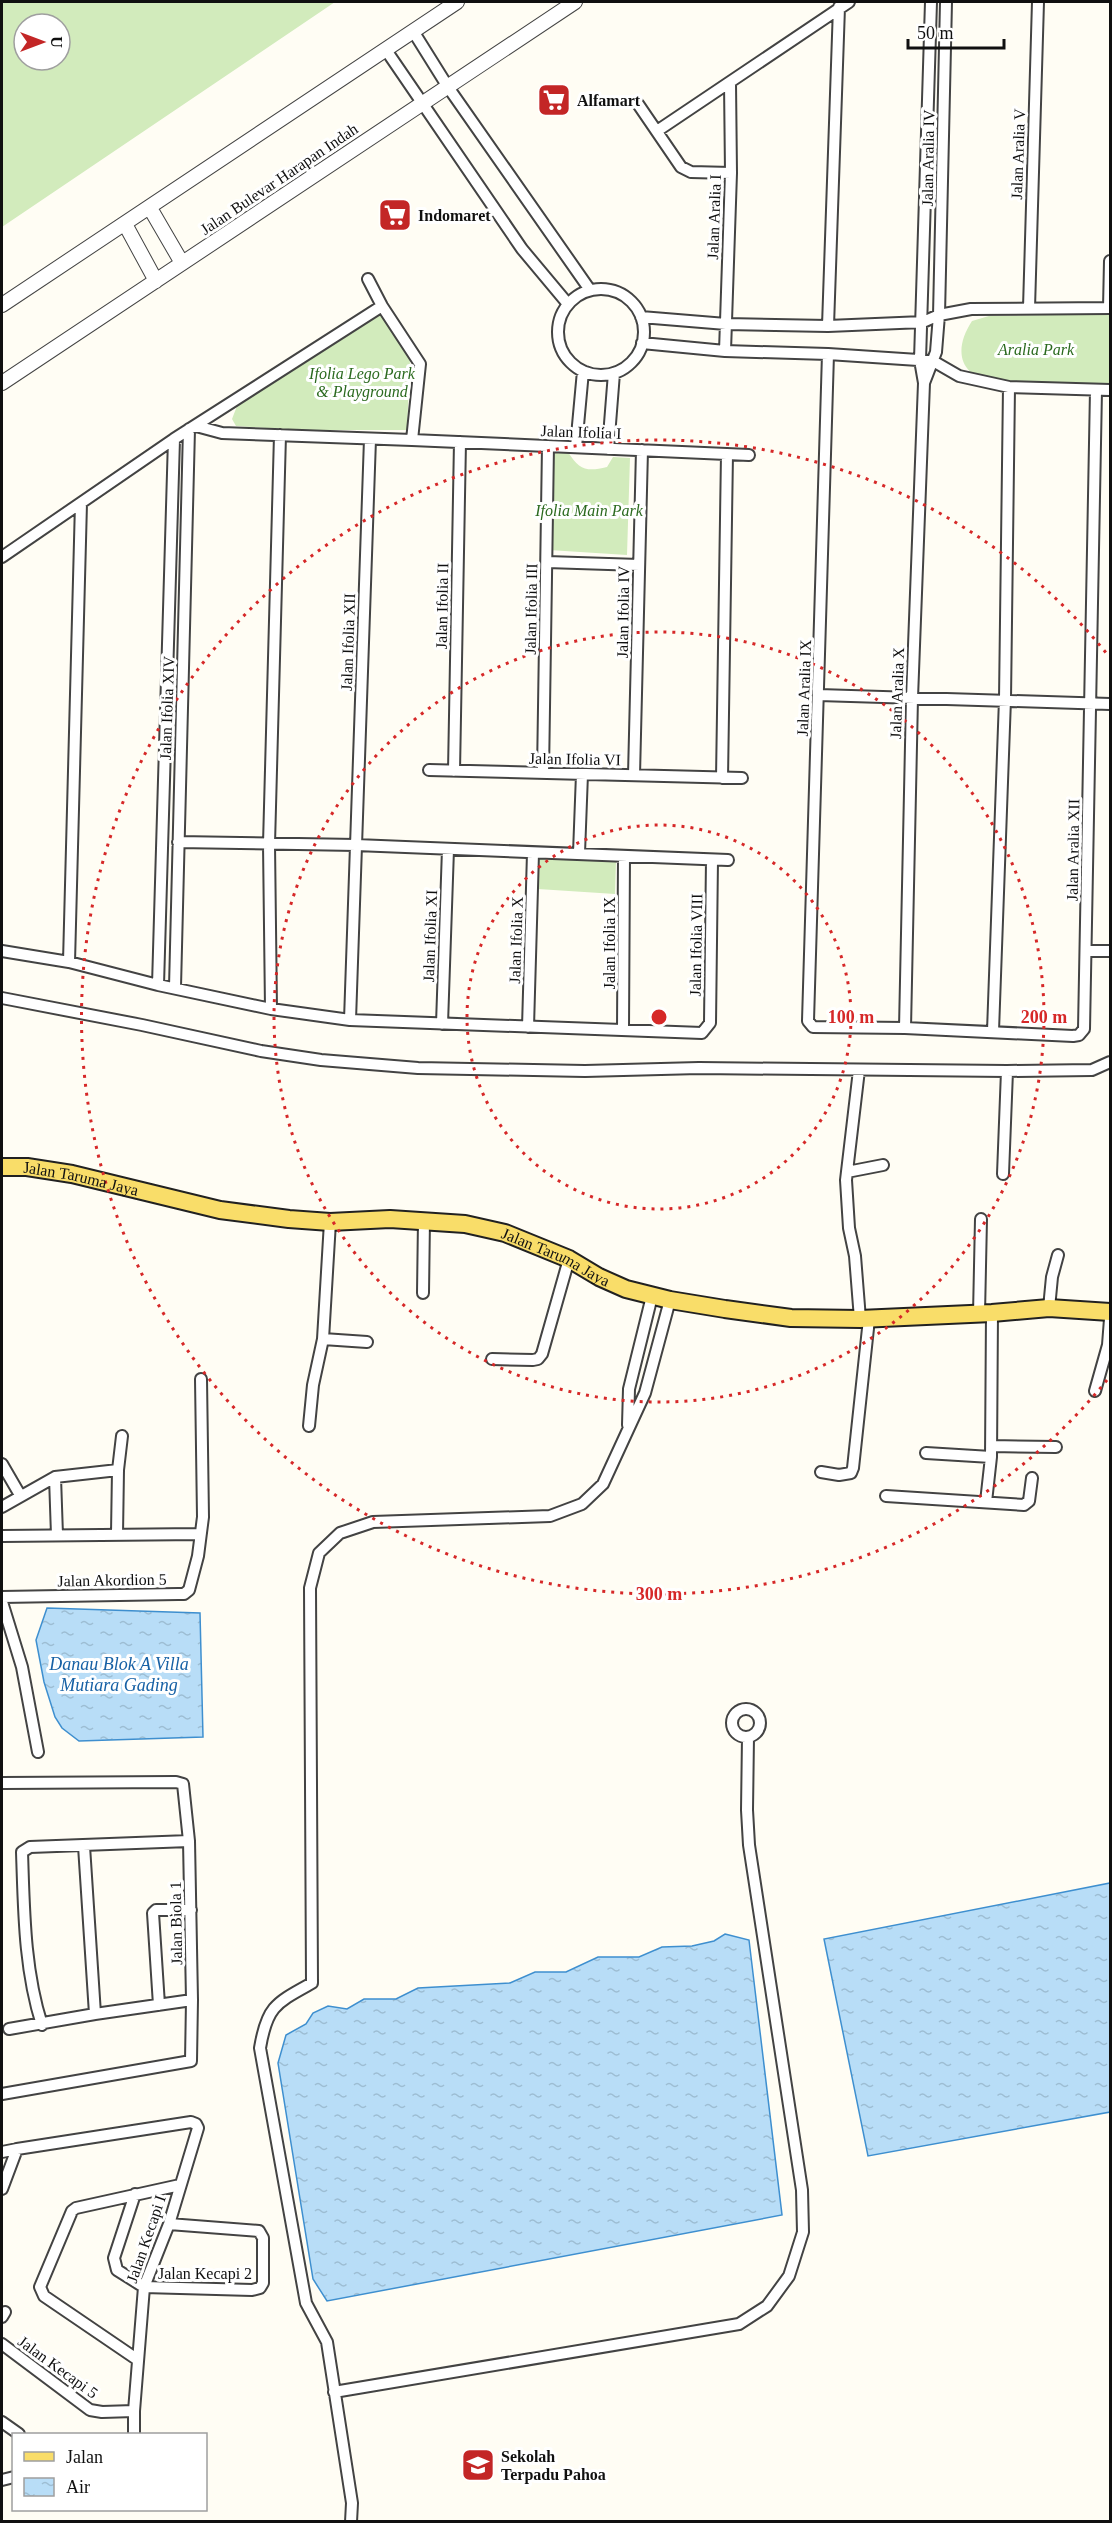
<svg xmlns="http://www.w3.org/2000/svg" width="1112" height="2523" viewBox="0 0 1112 2523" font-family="Georgia,serif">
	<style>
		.grass { fill: #d2ebbc; fill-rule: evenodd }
		.water { fill: url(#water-ripples); stroke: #3e8fcf; stroke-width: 1.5 }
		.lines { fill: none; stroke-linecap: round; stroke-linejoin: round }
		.minor-casing { stroke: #434343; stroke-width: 14 }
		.tertiary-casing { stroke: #434343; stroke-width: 16 }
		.primary-casing { stroke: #212121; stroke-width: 20 }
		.minor { stroke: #fff; stroke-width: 10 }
		.tertiary { stroke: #fff; stroke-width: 14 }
		.primary { stroke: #f9dd69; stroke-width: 16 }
		.ring { fill: none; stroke: #d62828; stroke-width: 3; stroke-dasharray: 3 6 }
		.labels { text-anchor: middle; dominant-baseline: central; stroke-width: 6; stroke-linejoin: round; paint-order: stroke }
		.poi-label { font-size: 16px; font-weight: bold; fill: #101010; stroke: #fff; text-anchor: start }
		.street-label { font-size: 16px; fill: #101010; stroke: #fff }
		.park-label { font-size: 16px; font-style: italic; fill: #2b6a1f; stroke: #fff }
		.water-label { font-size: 18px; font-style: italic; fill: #1761a5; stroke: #fff }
		.centre { fill: #d62828; stroke: #fff; stroke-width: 3 }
		.ring-label { font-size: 18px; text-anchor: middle; font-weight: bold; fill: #d62828; stroke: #fff; stroke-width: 6; stroke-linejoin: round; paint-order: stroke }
	</style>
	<defs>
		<pattern id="water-ripples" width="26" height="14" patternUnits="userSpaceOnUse" patternTransform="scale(1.5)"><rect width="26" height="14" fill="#b8ddf7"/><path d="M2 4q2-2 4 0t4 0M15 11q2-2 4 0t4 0" fill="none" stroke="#9dbdd3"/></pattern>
	</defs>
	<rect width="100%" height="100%" fill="#fffdf4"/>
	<!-- grass -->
	<path class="grass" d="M2,2H335L2,227ZM24,24H60V60H24Z
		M382,314L410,359L407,430H297L236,426L232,419L237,406Z
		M1110,314V385L995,383C959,376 953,350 972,321L989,316Z
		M550,452H568C579,470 587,472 607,467L613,457L630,458L627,555L549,550Z
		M539,858L616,861L615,894L538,889Z"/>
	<!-- water -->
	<path class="water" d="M47,1608L200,1613L203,1737L79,1741L62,1728L55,1717L44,1682L36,1640Z
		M1110,1883V2112L868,2156L824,1939Z
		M725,1934L749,1940L782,2215L327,2301L313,2279L278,2063L286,2035L306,2024L313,2013L328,2006L347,2009L364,1999H396L418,1988L510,1983L535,1972H566L598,1957H639L662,1947L692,1946L714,1941Z"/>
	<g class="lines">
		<!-- minor casing -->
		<g class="minor-casing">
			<path id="minor" d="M413,31L448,87L590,290
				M386,50L522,249L568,304
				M638,104L681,167L691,172L731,173
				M657,131L849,2
				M558 332a43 43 0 1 1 86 0a43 43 0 1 1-86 0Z
				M1029,308L1038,2
				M1109,308L1110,261
				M641,317L726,324L828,326L923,322L939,315L971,309L1110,308
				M828,326L839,7
				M642,343L725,351L828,354L933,361L959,376L1009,387L1110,390
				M725,351L731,173L730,83
				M828,354L808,1021L813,1027L905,1028L1073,1036L1079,1035L1084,1029L1096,390
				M924,383L936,352L939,315L946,2
				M196,426L222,433L412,440L420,364L382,306L368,279
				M412,440L749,455
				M576,447L583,371
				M608,449L614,373
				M2,557L174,439L382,306
				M547,562L639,565
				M819,695L1110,704
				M429,770L742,778
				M454,771L460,442
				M543,773L548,446
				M634,775L642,450
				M722,778L727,454
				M178,842L356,845L728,860
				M579,853L582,774
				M2,951L69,962L158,985L271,1009L350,1020L702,1033L710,1023L712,860
				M1087,951H1110
				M69,962L81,503
				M158,985L174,439
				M175,987L189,429
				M2,998L142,1025L261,1051L321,1060L418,1068L585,1071L699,1068L1007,1071L1092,1070L1110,1062
				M271,1009L269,844L280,435
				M350,1020L370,439
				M442,1024L448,849
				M528,1027L533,853
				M905,1028L912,698L924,383L920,360L931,2
				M623,1030L624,856
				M993,1031L1005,699L1009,387
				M859,1070L846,1180L849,1228L855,1256L860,1319
				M847,1172L883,1165
				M1003,1174L1007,1071
				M423,1293L424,1220
				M1049,1308L1052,1277L1058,1255
				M979,1314L981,1219
				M323,1339L367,1342
				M492,1359L533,1360L538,1359L542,1354L569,1259
				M1095,1391L1108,1345L1110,1319
				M628,1425L629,1389L652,1296
				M309,1426L313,1385L323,1339L330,1222
				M991,1446L1056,1447
				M926,1453L991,1457
				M2,1464L20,1495
				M821,1472L839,1475L851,1473L853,1468L869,1319
				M55,1477L57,1535
				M886,1496L1024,1505L1029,1501L1032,1478
				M986,1502L991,1457L992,1313
				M2,1507L55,1477L118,1470
				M117,1534L118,1470L122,1436
				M2,1536L200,1534
				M2,1597L178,1594H184L189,1590L198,1556L203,1517L201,1379
				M2,1602L22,1667L38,1752
				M732 1723a14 14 0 1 1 28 0a14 14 0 1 1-28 0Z
				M2,1783L176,1782L183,1784L189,1841L192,2000L191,2061L2,2094
				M84,1846L95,2014L192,2000
				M159,2005L153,1913L156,1910H191
				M42,2025C24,1969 24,1909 22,1852L30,1847L189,1841
				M9,2029L95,2014
				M2,2152L17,2149
				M2,2189L17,2149L191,2122L196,2124L198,2128L169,2224L144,2287L134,2411V2434
				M135,2194L114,2258L117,2270L144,2287L252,2290L260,2288L263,2283V2238L259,2231L169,2224
				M2,2317L5,2312
				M2,2344L90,2410L102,2412L134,2411
				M138,2360L44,2296L40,2287L72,2211L76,2208L180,2185
				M334,2392L739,2324L767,2306L789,2276L803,2232L802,2190L749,1845L747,1810L748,1737
				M2,2422L19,2434
				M2,2480L14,2477
				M351,2522L352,2503L327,2342L306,2303L260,2048C267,2006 276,2003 312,1983L310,1588L319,1553L340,1533L373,1522L550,1516L582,1504L603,1484L645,1393L670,1300"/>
		</g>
		<!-- tertiary casing -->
		<g class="tertiary-casing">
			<path id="tertiary" d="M150,208L182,263
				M125,224L156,281
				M2,305L457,2
				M2,383L575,2"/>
		</g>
		<!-- primary casing -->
		<g class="primary-casing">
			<g id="primary">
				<path id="s1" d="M2,1167H27L72,1174L220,1210L289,1219L330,1222L390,1219L465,1224L505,1233L569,1259L599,1277L626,1289L670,1300L725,1309L791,1318L860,1319L992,1313L1049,1308L1110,1312"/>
			</g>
		</g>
		<!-- minor -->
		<use href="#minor" class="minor"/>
		<!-- tertiary -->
		<use href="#tertiary" class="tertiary"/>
		<!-- primary -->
		<use href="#primary" class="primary"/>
	</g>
	<!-- distance rings -->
	<g class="ring">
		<circle cx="659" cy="1017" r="192"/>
		<circle cx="659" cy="1017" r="385"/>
		<path d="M1107 1380A577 577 0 1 1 1107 654"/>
	</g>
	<!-- icons -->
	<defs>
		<g id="supermarket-square" transform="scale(1.725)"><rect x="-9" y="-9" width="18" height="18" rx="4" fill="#c32626" stroke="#fff"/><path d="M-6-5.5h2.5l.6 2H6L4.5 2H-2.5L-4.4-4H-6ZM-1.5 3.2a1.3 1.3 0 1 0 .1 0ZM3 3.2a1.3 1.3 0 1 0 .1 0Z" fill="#fff"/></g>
		<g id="school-square" transform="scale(1.725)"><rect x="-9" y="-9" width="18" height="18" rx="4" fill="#c32626" stroke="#fff"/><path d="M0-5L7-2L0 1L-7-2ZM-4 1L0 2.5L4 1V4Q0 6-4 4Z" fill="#fff"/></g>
	</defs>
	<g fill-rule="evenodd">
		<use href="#supermarket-square" x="554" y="100"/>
		<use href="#supermarket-square" x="395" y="215"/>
		<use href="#school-square" x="478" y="2465"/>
	</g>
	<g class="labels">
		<!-- poi labels -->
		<g class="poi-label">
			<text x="577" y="100">Alfamart</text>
			<text x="418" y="215">Indomaret</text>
			<text x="501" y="2456">Sekolah<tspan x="501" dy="18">Terpadu Pahoa</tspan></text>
		</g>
		<!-- street labels -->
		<g class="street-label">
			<text transform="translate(1018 154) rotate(-88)">Jalan Aralia V</text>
			<text transform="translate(928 158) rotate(-89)">Jalan Aralia IV</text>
			<text transform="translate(279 179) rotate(-34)">Jalan Bulevar Harapan Indah</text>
			<text transform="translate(714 217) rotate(-88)">Jalan Aralia I</text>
			<text transform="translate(581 432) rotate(2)">Jalan Ifolia I</text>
			<text transform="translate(442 606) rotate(-89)">Jalan Ifolia II</text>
			<text transform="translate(531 609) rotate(-89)">Jalan Ifolia III</text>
			<text transform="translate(623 612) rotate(-89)">Jalan Ifolia IV</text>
			<text transform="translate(348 642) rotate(-88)">Jalan Ifolia XII</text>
			<text transform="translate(804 688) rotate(-88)">Jalan Aralia IX</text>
			<text transform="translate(897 693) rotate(-88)">Jalan Aralia X</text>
			<text transform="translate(167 708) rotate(-88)">Jalan Ifolia XIV</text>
			<text transform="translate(575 759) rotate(1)">Jalan Ifolia VI</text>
			<text transform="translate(1073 850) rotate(-89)">Jalan Aralia XII</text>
			<text transform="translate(430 936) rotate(-88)">Jalan Ifolia XI</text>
			<text transform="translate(516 940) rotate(-88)">Jalan Ifolia X</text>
			<text transform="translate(609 943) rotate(-90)">Jalan Ifolia IX</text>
			<text transform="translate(696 945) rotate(-89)">Jalan Ifolia VIII</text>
			<text stroke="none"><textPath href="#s1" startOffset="80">Jalan Taruma Jaya</textPath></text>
			<text stroke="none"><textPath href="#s1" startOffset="566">Jalan Taruma Jaya</textPath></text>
			<text transform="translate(112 1580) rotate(-1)">Jalan Akordion 5</text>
			<text transform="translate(176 1923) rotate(-91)">Jalan Biola 1</text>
			<text transform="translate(146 2239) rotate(-71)">Jalan Kecapi I</text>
			<text x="205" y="2273">Jalan Kecapi 2</text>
			<text transform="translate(58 2367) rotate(36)">Jalan Kecapi 5</text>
		</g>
		<!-- park labels -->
		<g class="park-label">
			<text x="1036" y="349">Aralia Park</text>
			<text x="362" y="373">Ifolia Lego Park<tspan x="362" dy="18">&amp; Playground</tspan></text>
			<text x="589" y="510">Ifolia Main Park</text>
		</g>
		<!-- water labels -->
		<g class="water-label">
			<text x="119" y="1664">Danau Blok A Villa<tspan x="119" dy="21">Mutiara Gading</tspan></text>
		</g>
	</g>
	<circle cx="659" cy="1017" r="9" class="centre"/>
	<g class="ring-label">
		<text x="851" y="1023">100 m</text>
		<text x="1044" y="1023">200 m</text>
		<text x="659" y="1600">300 m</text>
	</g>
	<!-- border -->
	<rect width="1112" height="2523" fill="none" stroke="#101010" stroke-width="6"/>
	<!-- legend -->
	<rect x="12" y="2433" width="195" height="78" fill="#ffffff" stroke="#9f9f9f" stroke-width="1.5"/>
	<rect x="24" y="2452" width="30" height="9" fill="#f9dd69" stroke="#9f9f9f" stroke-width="1.5"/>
	<text x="66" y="2463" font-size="18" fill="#101010">Jalan</text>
	<rect x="24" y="2478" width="30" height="18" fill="url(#water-ripples)" stroke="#9f9f9f" stroke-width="1.5"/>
	<text x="66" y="2493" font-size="18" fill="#101010">Air</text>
	<!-- north arrow -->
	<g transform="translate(42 42) rotate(90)"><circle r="28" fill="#ffffff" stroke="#9f9f9f" stroke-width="1.5"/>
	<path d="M0-4.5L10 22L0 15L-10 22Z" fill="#c32626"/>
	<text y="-9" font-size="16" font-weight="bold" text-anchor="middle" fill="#101010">U</text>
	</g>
	<!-- scale -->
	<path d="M908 39v9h96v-9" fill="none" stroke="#101010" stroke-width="3"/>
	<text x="917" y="39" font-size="18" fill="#101010" stroke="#ffffff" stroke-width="4.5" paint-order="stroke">50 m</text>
</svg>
